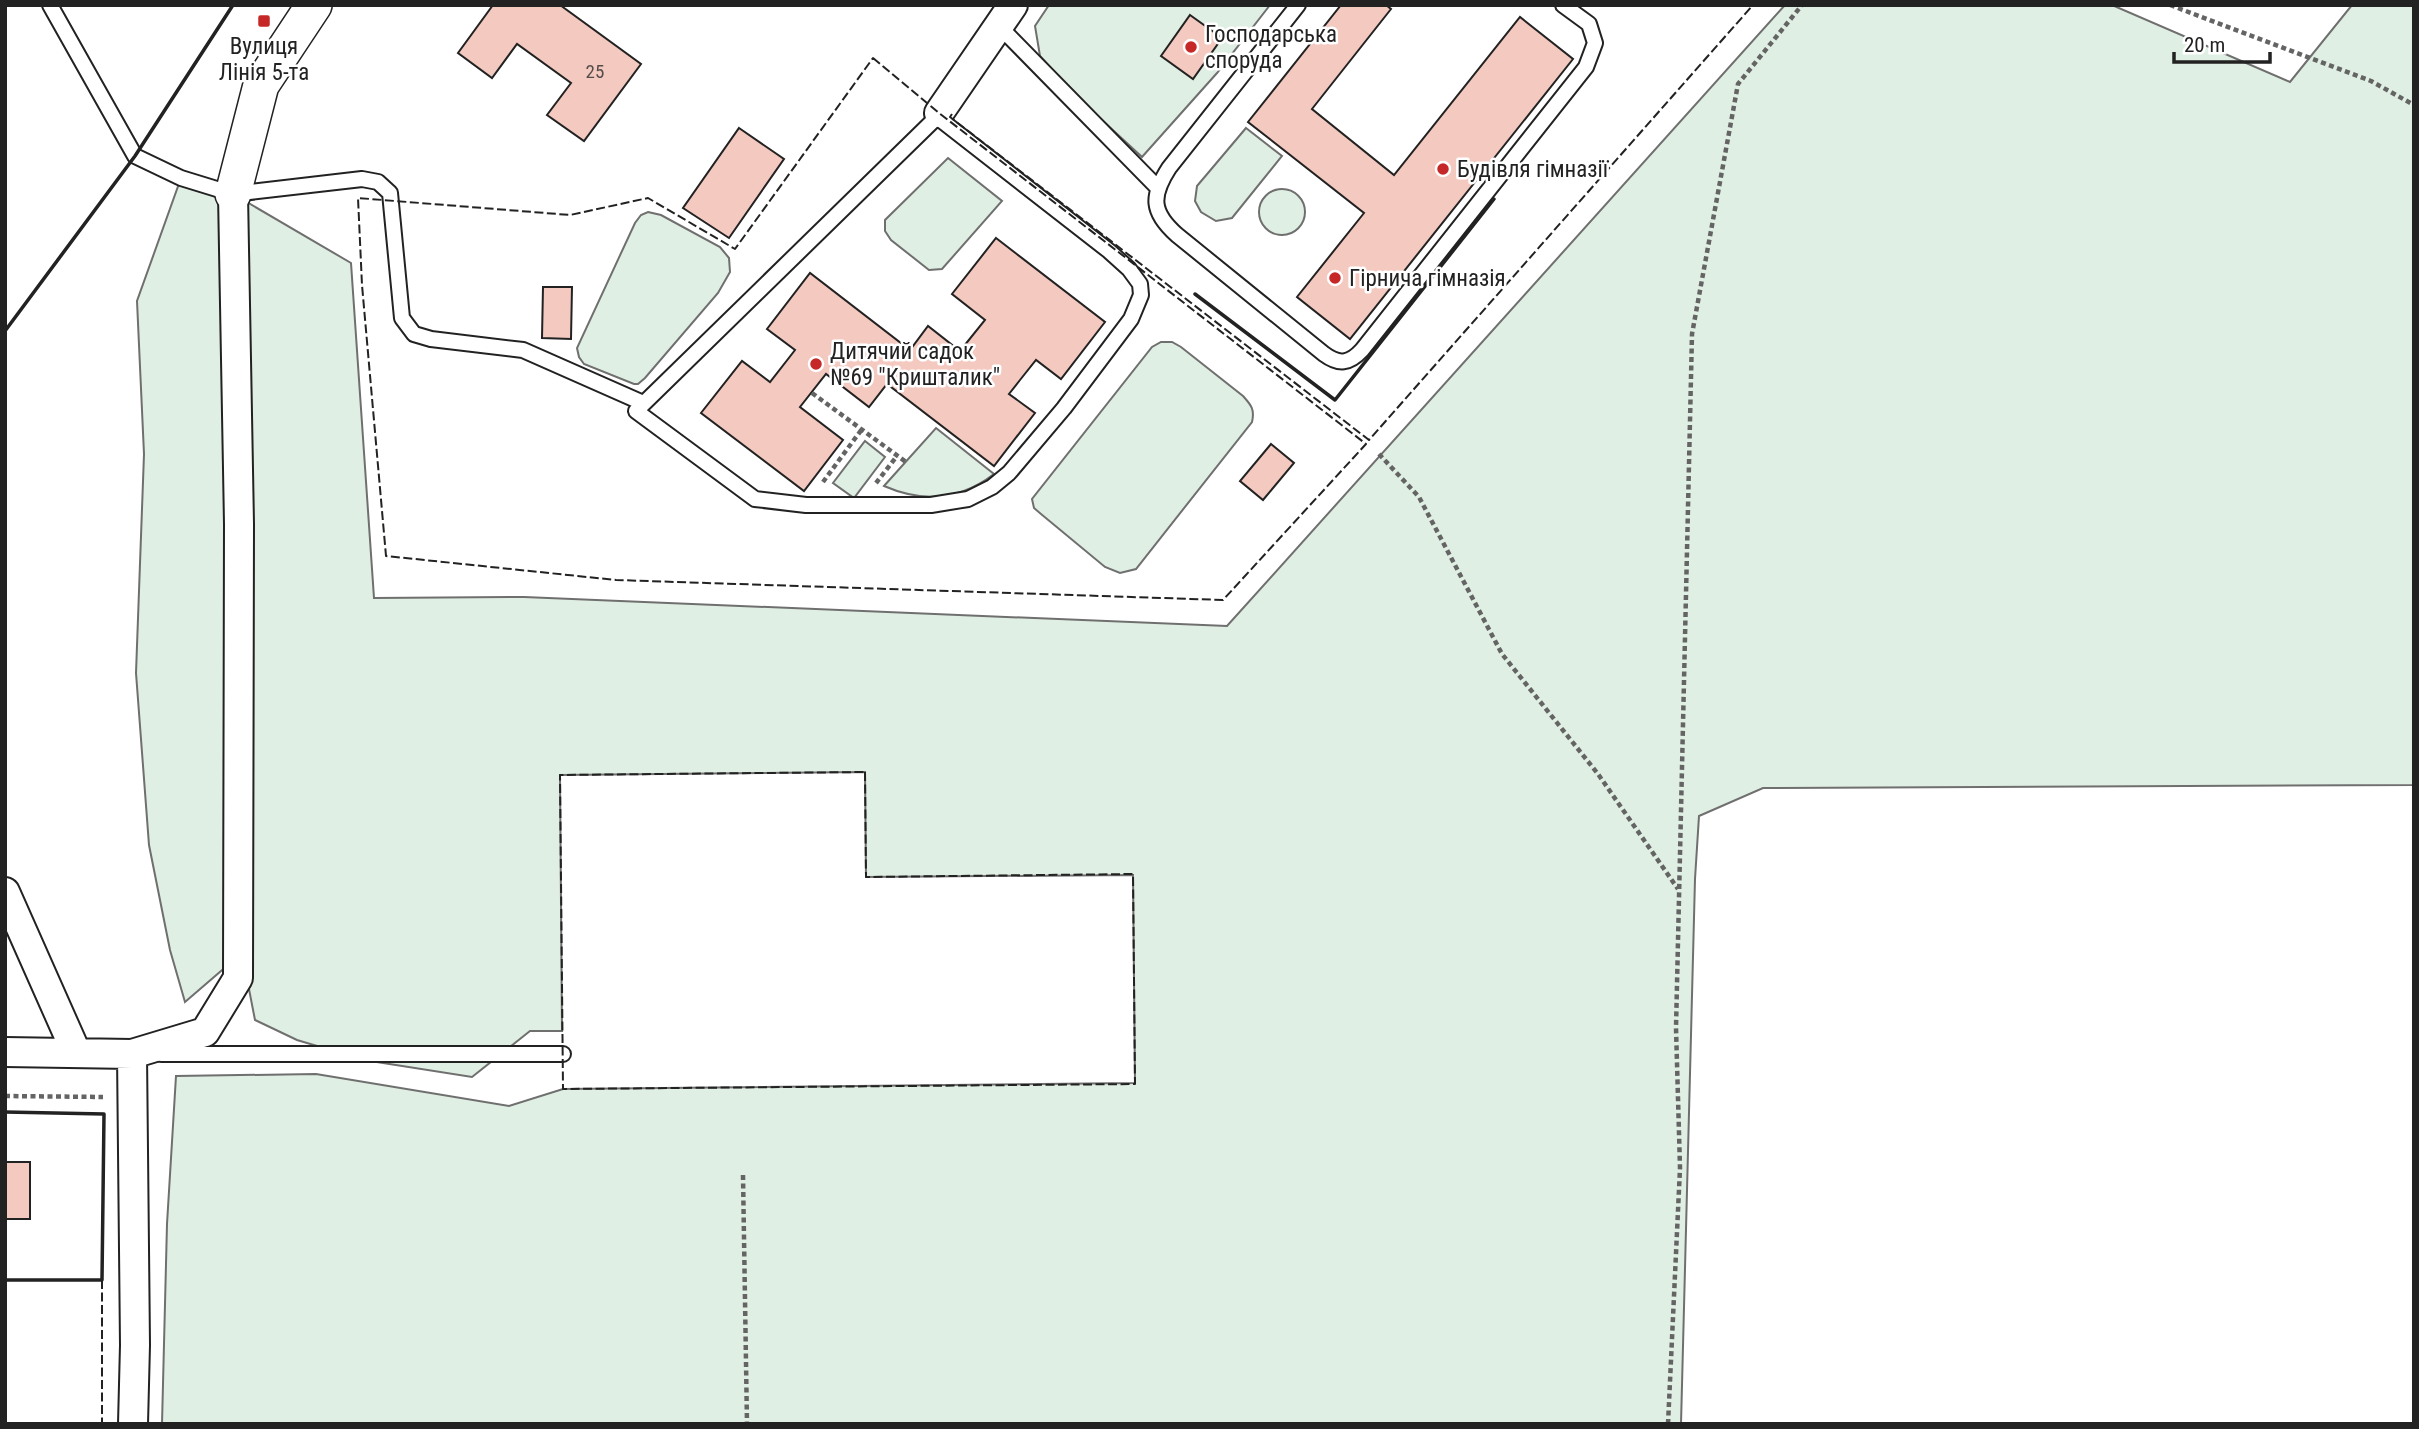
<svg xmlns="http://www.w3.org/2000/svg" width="2419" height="1429" viewBox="0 0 2419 1429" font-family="'Roboto Condensed',sans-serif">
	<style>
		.green { fill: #e0efe3; stroke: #6f6f6f; stroke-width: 2 }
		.building { fill: #f3c9c0; stroke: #222; stroke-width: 2 }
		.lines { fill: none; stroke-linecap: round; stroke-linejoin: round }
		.service-casing { stroke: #222; stroke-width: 18 }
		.minor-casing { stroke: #222; stroke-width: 32 }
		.tertiary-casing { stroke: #222; stroke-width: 38 }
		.path { stroke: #646464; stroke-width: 4.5; stroke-dasharray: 5 3.5; stroke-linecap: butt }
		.service { stroke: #fff; stroke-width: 14 }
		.minor { stroke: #fff; stroke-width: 28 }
		.tertiary { stroke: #fff; stroke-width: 35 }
		.fence { stroke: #222; stroke-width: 2; stroke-dasharray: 9 3.5; stroke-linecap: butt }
		.wall { stroke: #222; stroke-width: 3.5 }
		.poi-dot { fill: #c62828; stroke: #fff; stroke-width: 2.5 }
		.labels { text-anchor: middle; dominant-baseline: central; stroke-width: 5; stroke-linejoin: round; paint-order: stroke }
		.number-label { font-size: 19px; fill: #564c4a }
		.poi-label { font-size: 23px; fill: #222; stroke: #fff; text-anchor: start }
	</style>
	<rect width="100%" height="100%" fill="#fff"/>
	<!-- green -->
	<path class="green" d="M1049,5H1270L1217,73L1142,157L1076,96L1040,56L1035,26Z
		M1785,5H2112L2290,82L2352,5H2414V785L1763,788L1699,816L1695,879L1681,1424H162L167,1224L176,1076L316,1074L509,1106L563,1089L1135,1083L1133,875L866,877L865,772L560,775L562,1031H530L472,1077L364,1060L297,1040L255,1020L242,953L185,1002L170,950L149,845L136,673L144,454L137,301L181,178L233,194L351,263L374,598L524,597L1227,626Z
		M1246,128L1282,156L1232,218L1216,221L1201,212L1195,201L1197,186Z
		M948,158L1002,201L942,269L929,270L891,240L885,231V220Z
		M1259 212a23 23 0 1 1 46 0a23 23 0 1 1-46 0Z
		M648,212L661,215L720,247L729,258L730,272L718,293L645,378L638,384H634L584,364L579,357L577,348L635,223L641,215Z
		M1161,342H1172L1181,347L1243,396C1251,405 1255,409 1252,422L1136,569L1120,573L1105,567L1041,514L1034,508L1032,499L1152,347Z
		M936,428L994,474C960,500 923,503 884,486Z
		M865,441L885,457L854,498L833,483Z"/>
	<!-- building -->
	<path class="building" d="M493,5H560L641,64L584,141L547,115L571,83L517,44L492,78L458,53Z
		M1341,5H1386L1391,9L1312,109L1394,175L1520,17L1573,59L1350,339L1297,297L1364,213L1248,122Z
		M1190,15L1222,38L1193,79L1161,56Z
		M739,128L784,159L729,238L683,208Z
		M996,238L1105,322L1061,379L1036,360L1020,380L1009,394L1035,413L994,466L887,384L869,407L826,374L800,407L843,440L804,491L701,413L742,361L770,382L795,350L767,329L810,273L910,350L928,326L960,351L985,320L952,294Z
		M543,287H572L571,339L542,338Z
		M1271,444L1294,463L1263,500L1240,481Z
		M5,1162H30V1219H5Z"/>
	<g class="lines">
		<!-- service casing -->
		<g class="service-casing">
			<path id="service" d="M50,5L135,156L181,178L233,194L362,179L378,182L390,193L402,318L414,334L431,339L523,350L643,403
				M1298,5L1169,168C1151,196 1151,212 1177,235L1324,354C1339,365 1349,364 1362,350L1586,67L1595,43L1589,24L1563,5
				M999,26L1157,187
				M937,117L1109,251L1129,269L1140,284L1141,295L1131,319L1064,408L1009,473L992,487L968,499L931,505H806L755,499L636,411Z
				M161,1054H563"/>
		</g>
		<!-- minor casing -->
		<g class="minor-casing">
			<path id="minor" d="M939,113L1013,5
				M5,892L76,1052
				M5,1052L132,1054L205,1032L238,978L239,524L233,194
				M132,1054L135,1345L133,1424"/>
		</g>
		<!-- tertiary casing -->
		<g class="tertiary-casing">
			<path id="tertiary" d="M233,194L261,85L314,5"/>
		</g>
		<!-- path -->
		<path class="path" d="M2170,5L2371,81L2414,105
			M812,393L906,462
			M1379,454L1419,497L1502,654L1598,774L1678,889
			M823,482L862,429
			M876,483L897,456
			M5,1096L103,1097
			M743,1175L747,1424
			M1668,1424L1680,1168L1676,1028L1692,334L1738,84L1802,5"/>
		<!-- service -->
		<use href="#service" class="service"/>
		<!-- minor -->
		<use href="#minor" class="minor"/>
		<!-- tertiary -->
		<use href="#tertiary" class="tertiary"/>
		<!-- fence -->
		<path class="fence" d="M873,58L939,113L1366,444L1223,600L616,580L386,556L362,285L358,198L570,215L648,198L735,249Z
			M952,114L950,117L1369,440L1753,5
			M865,772L866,877L1133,874L1135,1084L563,1089L560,775Z
			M102,1280V1424"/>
		<!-- wall -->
		<path class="wall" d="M1195,294L1335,400L1494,199
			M5,331L135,156L233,5
			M5,1112L104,1114L102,1280H5"/>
	</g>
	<!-- markers -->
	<g class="poi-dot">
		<rect x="257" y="14" width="14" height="14" rx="3.5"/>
		<circle cx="1191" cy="47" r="7"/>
		<circle cx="1443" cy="169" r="7"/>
		<circle cx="1335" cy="278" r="7"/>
		<circle cx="816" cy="364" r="7"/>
	</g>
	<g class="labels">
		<!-- number labels -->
		<g class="number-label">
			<text x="595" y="71">25</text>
		</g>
		<!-- poi labels -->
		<g class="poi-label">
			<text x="1205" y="34">Господарська<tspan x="1205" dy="26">споруда</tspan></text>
			<text x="264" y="46" text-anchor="middle">Вулиця<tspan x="264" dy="26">Лінія 5-та</tspan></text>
			<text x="1457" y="169">Будівля гімназії</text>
			<text x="1349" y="278">Гірнича гімназія</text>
			<text x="830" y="351">Дитячий садок<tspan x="830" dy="26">№69 "Кришталик"</tspan></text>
		</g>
	</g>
	<!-- border -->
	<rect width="2419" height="1429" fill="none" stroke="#222222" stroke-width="14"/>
	<!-- scale -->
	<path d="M2174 52v10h96v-10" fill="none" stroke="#222222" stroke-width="3.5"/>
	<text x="2184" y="52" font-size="21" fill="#222222" stroke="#ffffff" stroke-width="5" paint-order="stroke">20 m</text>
</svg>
